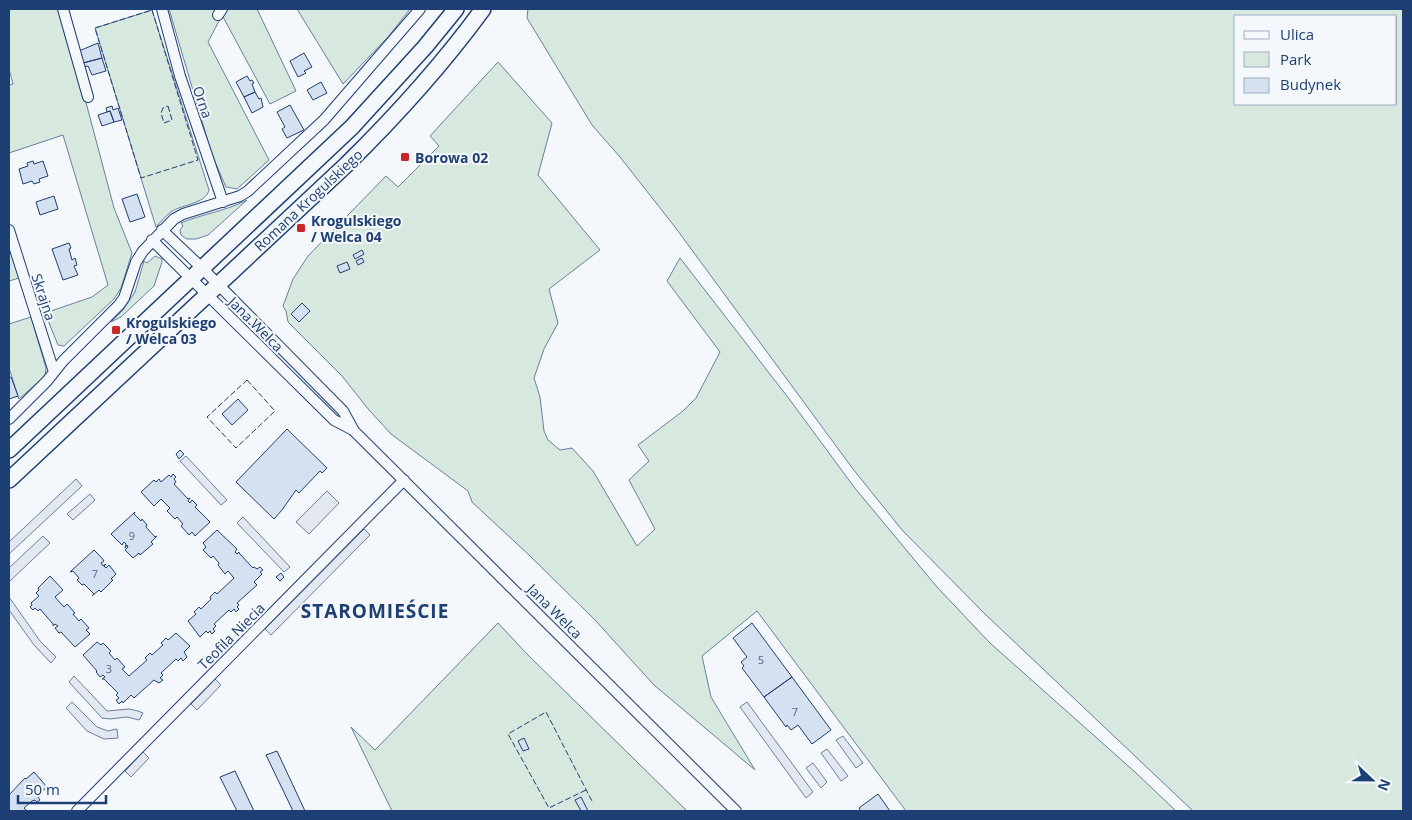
<svg xmlns="http://www.w3.org/2000/svg" width="1412" height="820" viewBox="0 0 1412 820" font-family="'Open Sans',sans-serif">
	<style>
		.green { fill: #d7e8df; stroke: #687fa3; fill-rule: evenodd }
		.parking { fill: #e3e8f0; stroke: #687fa3 }
		.building { fill: #d5e0f0; stroke: #1d3f73 }
		.lines { fill: none; stroke-linecap: round; stroke-linejoin: round }
		.minor-casing { stroke: #1d3f73; stroke-width: 12 }
		.secondary-casing { stroke: #1d3f73; stroke-width: 18 }
		.minor { stroke: #f4f7fb; stroke-width: 10 }
		.secondary { stroke: #f4f7fb; stroke-width: 15 }
		.fence { stroke: #1d3f73; stroke-width: 1; stroke-dasharray: 6 2.5; stroke-linecap: butt }
		.poi-dot { fill: #c62828; stroke: #f4f7fb; stroke-width: 2 }
		.labels { text-anchor: middle; dominant-baseline: central; stroke-width: 4; stroke-linejoin: round; paint-order: stroke }
		.number-label { font-size: 11px; fill: #4b6792 }
		.street-label { font-size: 14px; fill: #1d3f73; stroke: #f4f7fb }
		.poi-label { font-size: 14px; font-weight: bold; fill: #1d3f73; stroke: #f4f7fb; text-anchor: start }
		.district-label { font-size: 19px; font-weight: bold; letter-spacing: 1px; fill: #1d3f73; stroke: #f4f7fb }
	</style>
	<rect width="100%" height="100%" fill="#f4f7fb"/>
	<!-- green -->
	<path class="green" d="M9,9H58L80,80L114,208L132,253L121,288L114,299L64,346L58,345L45,313L92,297L108,285L63,135L9,153V85L13,84L9,69Z
		M169,9H217L215,14L219,21L208,42L269,160L237,189L226,187L212,155Z
		M226,9H257L296,91L270,104L222,15Z
		M297,9H410L388,37L343,84Z
		M528,9H1403V811H1193L986,615L902,530L853,469L675,227L620,157L592,125L527,18ZM1236,16H1396V104H1236Z
		M152,10L209,190C206,204 182,204 171,212C165,216 161,222 156,227L95,28Z
		M498,62L552,123L538,175L600,250L549,289L558,323L544,349L534,378L540,397L544,431L548,440L560,450L572,448L593,471L637,546L655,529L629,480L649,461L638,445L683,411L696,398L720,352L667,281L680,258L790,400L854,487L937,587L990,643L1135,772L1176,811H906L757,611L702,656L711,697L755,770L654,685L594,619L530,556L472,502L468,491L391,434L369,410L342,376L288,322L286,311L283,306L293,279L308,256L386,176L398,187L439,146L430,136Z
		M247,200L208,235L196,239H187L181,235L180,230L183,226L181,223C202,214 226,211 247,200Z
		M9,247L19,278L9,281Z
		M155,256L162,259V262L154,286L121,317L111,322L123,310L135,292L144,261L147,263Z
		M31,317L46,368L45,376L19,399L9,368V324Z
		M498,623L528,655L687,811H392L351,727L375,750Z"/>
	<!-- parking -->
	<path class="parking" d="M186,456L227,500L221,505L180,461Z
		M76,479L82,486L9,554V542Z
		M327,491L339,503L309,534L296,522Z
		M90,494L95,500L73,520L67,514Z
		M243,517L290,567L284,572L237,523Z
		M364,529L370,535L271,635L265,629Z
		M43,536L50,543L9,582V568Z
		M9,597L40,641L56,657L51,663L34,645L9,610Z
		M74,676L107,711L129,709L138,711L143,713L139,720L127,717L110,719L102,718L69,682Z
		M215,679L221,685L197,710L191,704Z
		M72,702L97,727L108,731L117,729L118,738L104,739L87,731L66,708Z
		M747,702L813,792L806,798L740,707Z
		M843,736L863,763L856,768L836,740Z
		M827,749L848,776L841,781L821,753Z
		M143,752L149,758L131,777L125,771Z
		M813,763L827,782L821,788L806,768Z"/>
	<!-- building -->
	<path class="building" d="M98,43L102,58L83,63L79,51Z
		M304,53L312,67L304,71L306,73L298,77L290,61Z
		M102,58L106,71L92,75L88,66L84,67L83,63Z
		M247,76L250,81L252,80L254,83L252,84L255,92L244,97L236,82Z
		M321,82L327,93L313,100L307,90Z
		M255,92L259,99L261,98L263,107L252,113L244,97Z
		M290,105L304,130L287,138L282,129L285,127L277,112Z
		M112,106L113,110L118,108L122,120L114,122L110,111L107,112L106,108Z
		M110,111L114,122L102,126L98,115Z
		M33,161L34,164L43,161L48,176L39,179L40,182L34,184L32,181L23,184L19,169L28,166L27,163Z
		M137,194L145,217L130,222L122,199Z
		M54,196L58,209L40,215L36,202Z
		M69,243L71,248L69,249L72,260L75,258L77,265L74,266L78,275L63,280L52,249Z
		M362,250L364,254L355,259L353,255Z
		M362,258L364,262L358,265L356,261Z
		M347,262L350,269L340,273L337,266Z
		M302,303L310,311L299,322L291,314Z
		M11,377L18,396L9,399V378Z
		M238,399L248,410L232,425L222,414Z
		M287,429L327,468L322,473L320,471L299,493L296,490L282,510L274,519L236,482Z
		M180,450L184,454L179,459L176,454Z
		M173,474L176,477L174,479L176,482L174,484L188,499L190,498L188,501L190,503L192,500L197,505L195,507L210,522L195,536L192,532L189,535L181,526L183,524L177,517L175,519L167,511L170,508L161,499L154,506L141,492L154,480L156,482L159,479L161,482L169,475L171,477Z
		M135,512L134,514L141,521L142,519L147,525L146,527L155,537L157,536L151,542L153,544L140,555L139,553L133,558L125,550L128,547L127,545L125,548L126,544L124,542L122,545L111,534Z
		M217,530L237,549L235,552L237,554L239,552V553L253,568L254,567L257,569L260,567L263,570L260,572L262,574L254,582L257,585L237,603L239,605L237,607L239,609L236,612L234,609L231,612L229,610L214,624L216,626L213,629L215,631L212,634L210,631L208,633L206,631L200,637L188,621L196,614L194,612L199,607L201,609L211,599L210,597L215,592L217,594L234,578L228,571L225,574L218,565L219,563L213,556L211,558L203,550L206,547L203,543Z
		M94,550L102,558L104,561L101,563L103,566L106,564L104,566L106,568L109,565L116,574L111,579L113,580L101,592L99,590L92,596L94,594L84,584L82,585L77,580L79,578L73,571L70,572Z
		M281,573L284,577L280,581L276,577Z
		M50,576L63,590L55,597L64,607L67,604L75,613L73,614L79,621L81,619L89,628L86,630L90,634L75,647L61,632L59,633L55,628L58,626L55,624L53,626V624L40,609L38,611L35,608L33,610L30,607L32,605L31,603L39,596L36,593L39,590L38,588Z
		M752,623L792,677L764,697L742,668L744,666L741,662L747,657L733,638Z
		M176,633L190,646L184,652L187,657L183,661L181,658L178,661L176,659L161,673L163,675L160,678L163,680L159,683L154,680L134,698L131,695L123,703L122,701L119,704L116,700L119,698L116,695L118,693L104,679H102L105,677L103,675L100,677L96,672L97,671L83,655L97,642L101,645L103,643L111,651L109,653L115,660L117,658L125,667L122,669L129,676L147,660L145,658L150,653L152,655L163,645L161,643L166,638L168,640Z
		M792,677L831,730L812,744L798,725L791,730L787,725L786,727L764,697Z
		M524,738L529,749L523,751L518,741Z
		M277,751L305,811H293L266,755Z
		M235,771L254,811H237L220,777Z
		M34,772L47,787L39,794L38,797L40,800L37,802L35,800L32,801L24,808L26,810L24,811H9V795L25,778L26,779Z
		M878,794L890,811H861L859,808Z
		M581,797L588,811H581L575,800Z"/>
	<g class="lines">
		<!-- minor casing -->
		<g class="minor-casing">
			<path id="minor" d="M63,9L88,97
				M162,9L180,76L223,202
				M218,15L222,9
				M9,230L54,372
				M162,230L202,268L343,411L354,431L736,811
				M152,240L334,420L353,430
				M9,419L47,381L63,361L119,305L124,298L136,262L143,251L174,219L183,214L240,196L248,191L324,120L420,9
				M77,811L404,480"/>
		</g>
		<!-- secondary casing -->
		<g class="secondary-casing">
			<path id="secondary" d="M9,450L352,127L425,47L456,9
				M9,480L346,165C396,116 442,65 483,9"/>
		</g>
		<!-- minor -->
		<use href="#minor" class="minor"/>
		<!-- secondary -->
		<use href="#secondary" class="secondary"/>
		<!-- fence -->
		<path class="fence" d="M152,10L198,160L141,178L95,28Z
			M168,106L172,120L164,123L161,113L163,108Z
			M247,380L275,411L236,448L207,417Z
			M586,790L549,808L508,734L546,712L593,803"/>
	</g>
	<!-- markers -->
	<g class="poi-dot">
		<rect x="400" y="152" width="10" height="10" rx="2.5"/>
		<rect x="296" y="223" width="10" height="10" rx="2.5"/>
		<rect x="111" y="325" width="10" height="10" rx="2.5"/>
	</g>
	<g class="labels">
		<!-- number labels -->
		<g class="number-label">
			<text x="132" y="535">9</text>
			<text x="95" y="573">7</text>
			<text x="761" y="659">5</text>
			<text x="109" y="668">3</text>
			<text x="795" y="711">7</text>
		</g>
		<!-- street labels -->
		<g class="street-label">
			<text transform="translate(203 102) rotate(71)">Orna</text>
			<text transform="translate(308 200) rotate(-43)">Romana Krogulskiego</text>
			<text transform="translate(44 297) rotate(72)">Skrajna</text>
			<text transform="translate(256 324) rotate(45)">Jana Welca</text>
			<text transform="translate(555 611) rotate(45)">Jana Welca</text>
			<text transform="translate(231 636) rotate(-45)">Teofila Niecia</text>
		</g>
		<!-- poi labels -->
		<g class="poi-label">
			<text x="415" y="157">Borowa 02</text>
			<text x="311" y="220">Krogulskiego<tspan x="311" dy="16">/ Welca 04</tspan></text>
			<text x="126" y="322">Krogulskiego<tspan x="126" dy="16">/ Welca 03</tspan></text>
		</g>
		<!-- district labels -->
		<g class="district-label">
			<text x="375" y="611">STAROMIEŚCIE</text>
		</g>
	</g>
	<!-- border -->
	<rect width="1412" height="820" fill="none" stroke="#1d3f73" stroke-width="20"/>
	<!-- legend -->
	<rect x="1234" y="15" width="162" height="90" fill="#f4f7fb" stroke="#9eadc5"/>
	<rect x="1244" y="31" width="25" height="8" fill="#f4f7fb" stroke="#9eadc5"/>
	<text x="1280" y="40" font-size="15" fill="#1d3f73">Ulica</text>
	<rect x="1244" y="52" width="25" height="15" fill="#d7e8df" stroke="#9eadc5"/>
	<text x="1280" y="65" font-size="15" fill="#1d3f73">Park</text>
	<rect x="1244" y="78" width="25" height="15" fill="#d5e0f0" stroke="#9eadc5"/>
	<text x="1280" y="90" font-size="15" fill="#1d3f73">Budynek</text>
	<!-- north arrow -->
	<g transform="translate(1372 780) rotate(112)" stroke="#f4f7fb" stroke-width="4" paint-order="stroke">
	<path d="M0-4L9 19L0 12L-9 19Z" fill="#1d3f73"/>
	<text y="-8" font-size="14" font-weight="bold" text-anchor="middle" fill="#1d3f73">N</text>
	</g>
	<!-- scale -->
	<path d="M18 795v8h88v-8" fill="none" stroke="#1d3f73" stroke-width="2.5"/>
	<text x="25" y="795" font-size="15" fill="#1d3f73" stroke="#f4f7fb" stroke-width="4" paint-order="stroke">50 m</text>
</svg>
